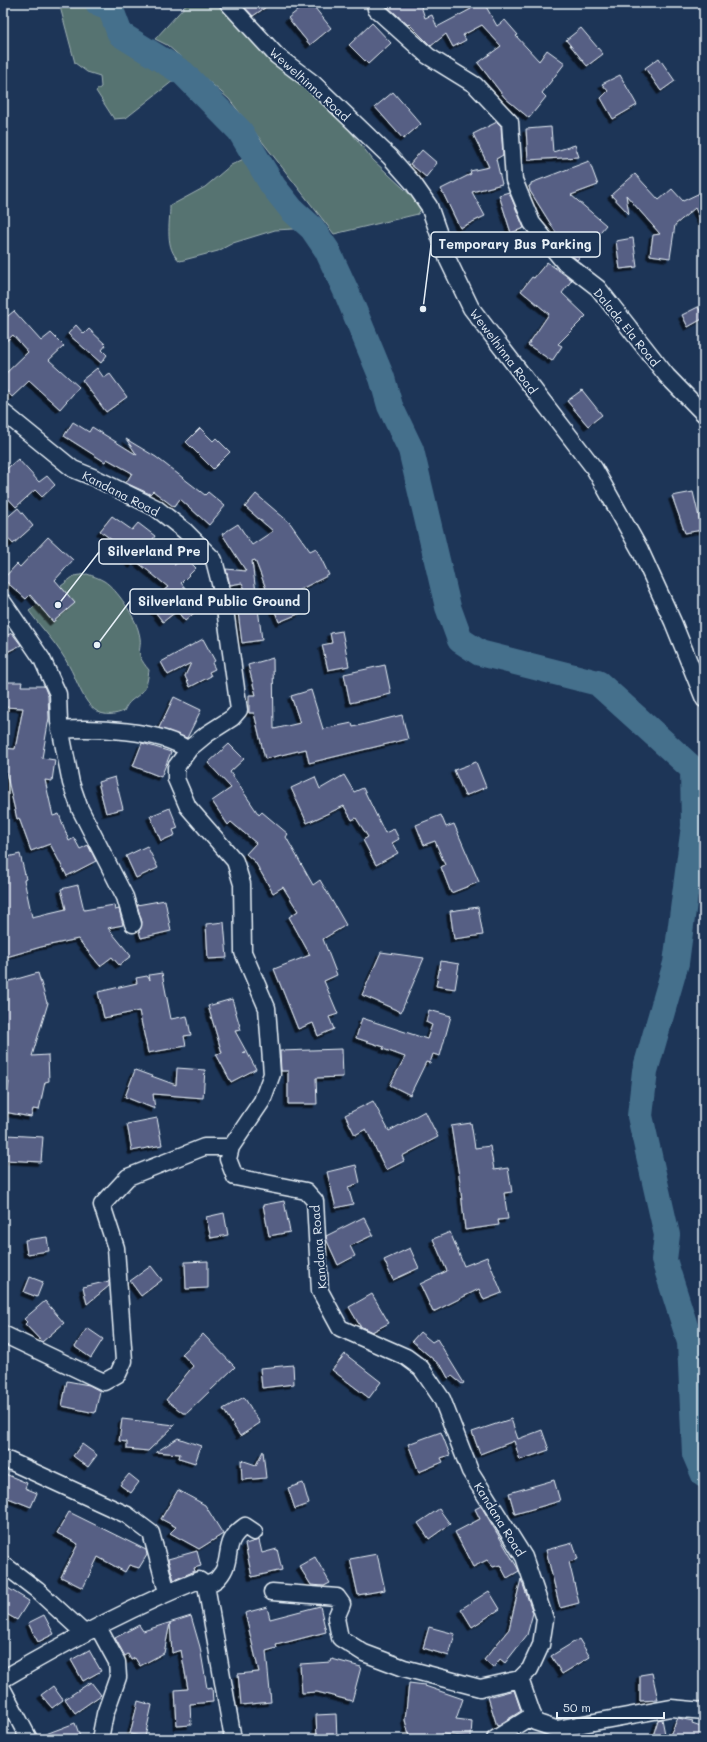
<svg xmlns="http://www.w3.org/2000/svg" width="707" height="1742" viewBox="0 0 707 1742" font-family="Mali,sans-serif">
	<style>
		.green { fill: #577371; stroke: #a0b2b4 }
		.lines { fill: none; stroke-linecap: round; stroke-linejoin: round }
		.river { stroke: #456f8c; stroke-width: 26 }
		.building { fill: #575e84; stroke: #e8f1f8; filter: url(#shadow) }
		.minor-casing { stroke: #e8f1f8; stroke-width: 19 }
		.minor { stroke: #1d3557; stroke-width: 16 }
		.labels { text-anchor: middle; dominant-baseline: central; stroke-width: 4; stroke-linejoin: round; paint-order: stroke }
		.street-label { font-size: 12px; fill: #e8f1f8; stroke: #1d3557 }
		.leader { fill: none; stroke: #e8f1f8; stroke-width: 1.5 }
		.callout-dot { fill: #e8f1f8; stroke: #1d3557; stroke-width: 1.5 }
		.callout { fill: #1d3557; stroke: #e8f1f8; stroke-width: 1.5 }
		.callout-label { font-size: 13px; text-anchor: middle; font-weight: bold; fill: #e8f1f8 }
	</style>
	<defs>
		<filter id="shadow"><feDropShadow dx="-3.5" dy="3.5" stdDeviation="0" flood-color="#0009"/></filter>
	</defs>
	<rect width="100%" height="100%" fill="#1d3557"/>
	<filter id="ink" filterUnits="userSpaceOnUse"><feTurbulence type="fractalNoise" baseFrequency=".025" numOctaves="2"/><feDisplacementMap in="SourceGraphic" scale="8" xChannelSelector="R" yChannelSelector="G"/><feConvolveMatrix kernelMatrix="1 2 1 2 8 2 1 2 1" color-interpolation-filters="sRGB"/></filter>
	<g filter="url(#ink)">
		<!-- green -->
		<path class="green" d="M59,3H98L110,7L120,34L183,73L126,118L114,119L96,91L101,87L100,76L87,72L75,63Z
			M188,3H218L327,102L373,160L416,200L421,209L418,214L334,234L229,99L167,45L155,39Z
			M254,154C272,185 285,203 312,228L275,230L233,243L218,251L180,261C164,249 170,223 170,206L205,187L231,165Z
			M87,574C93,576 99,578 104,581C117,589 136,618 139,633C144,651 132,650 149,670C148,677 147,688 141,693C132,701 129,700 124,711C88,726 82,689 69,666C59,646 42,629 29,611L74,576Z"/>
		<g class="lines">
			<!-- river -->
			<path class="river" d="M98,3L110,7L120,34L183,73L240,131L273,186L292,210L312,228L327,250L346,291L382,378L390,406L411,450L448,607L460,640L480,653L598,683L693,769L694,826L676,963L645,1071L640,1116L667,1235L664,1260L690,1342L695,1454L704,1475"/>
		</g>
		<!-- building -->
		<path class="building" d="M241,3H272L253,16Z
			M307,3H311L331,28L310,45L288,18Z
			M386,3H420L425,18L432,15L437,27L471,9L468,3H484L497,26L505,20L518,35L516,36L539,61L547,50L565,63L542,93L546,97L529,118L505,98L478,63L501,46L482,25L463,35L466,40L453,47L446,34L431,46L409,24L408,25L387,6Z
			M372,23L391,43L368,64L349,45Z
			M581,28L603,54L587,66L566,40Z
			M659,58L675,81L661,91L645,68Z
			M620,75L637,105L613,119L601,98L608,91L602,84Z
			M393,92L421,124L403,139L375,107Z
			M497,122L501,126L503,155L496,159L502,184L472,192L485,216L460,228L441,189L471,174L470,171L489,167L473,134Z
			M551,127L553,152L575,145L579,157L528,160L526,129Z
			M422,150L437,163L426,177L410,164Z
			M589,161L598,185L571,195L606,225L577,260L570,254L564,247V245L559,240L560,239L530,191L529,186L531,185V183Z
			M635,174L659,200L672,189L683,201L704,191V227L695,208L675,225L670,258L650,255L653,235L660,234L626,195L629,214L611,195Z
			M509,192L524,228L511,233L499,195Z
			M633,238L637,267L620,269L616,241Z
			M547,262L572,280L562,293L586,316L558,344L562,346L552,361L528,345L549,314L521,291L532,277L534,278Z
			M698,307L704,318L688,327L682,315Z
			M14,311L41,341L51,333L64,346L49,360L79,387L60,409L29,381L12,397L3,387V376L28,352L13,335L3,344V320Z
			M76,325L84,334L89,329L106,345L102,350L107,355L101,363L68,334Z
			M97,368L104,378L110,374L127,397L106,412L82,380Z
			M582,390L602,415L588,426L567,401Z
			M73,422L89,432L92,427L137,455L126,439L156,457L205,495L208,492L225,506L209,525L180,499L174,507L153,491L150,494L126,483L132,473L107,459L105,462L64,436Z
			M200,428L213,441L216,438L230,452L213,469L186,442Z
			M18,459L39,482L47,476L55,485L42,497L35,490L16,507L3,493V472Z
			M693,492L702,530L685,533L672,496Z
			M256,494L290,523L310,551L316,548L329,575L293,593L301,613L279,622L255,560L252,561L262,640L242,643L238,612L255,610L242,583L230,585L226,569L246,571L222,534L238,524L252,545L273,531L245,507Z
			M18,508L33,526L13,544L3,533V521Z
			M112,516L132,530L138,523L155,536L152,541L177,562L174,565L186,558L196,568L181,583L201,607L185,621L177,611L163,622L148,603L168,587L136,561L133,565L115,552L120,546L100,531Z
			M48,537L73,560L55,580L75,603L53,622L30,595L26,599L3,579L17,564L20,567Z
			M342,631L349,666L328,670L322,645L332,643L330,633Z
			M12,633L21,645L3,654V637Z
			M203,639L215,661L212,663L215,669L209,672L211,676L190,687L185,676L191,663L168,675L161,662Z
			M273,658L274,729L300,723L291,696L311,690L323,729L352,723L353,727L402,715L408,739L309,763L306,749L265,759L254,713H249V695H256L248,665Z
			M385,665L391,694L350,703L344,674Z
			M3,682H22L21,686H44L48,696L49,718L42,758L55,760L52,781L45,780L53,816L59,814L69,841L74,838L80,849L88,845L96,861L67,876L50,844L31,851L19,818L17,819L6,772L3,771V748L15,749L23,708L3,707Z
			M174,697L201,710L187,738L159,728Z
			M142,743L171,752L161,777L133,766Z
			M229,744L244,759L230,772L259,815L262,812L288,834L286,837L313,885L320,880L346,925L323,939L337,975L324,981L338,1014L329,1017L334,1029L318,1036L313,1023L298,1029L274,969L310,955L289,917L298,911L283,887L273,893L255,862L246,854L256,843L231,822L228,825L212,801L231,788L208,763Z
			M476,762L486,787L465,796L454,770Z
			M344,775L354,792L363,788L385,833L394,829L399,839L392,843L398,853L376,865L363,840L368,837L356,818L352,820L344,806L307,823L291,788L315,777L320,789Z
			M115,777L123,809L106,813L98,782Z
			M170,808L178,828L173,830L175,835L161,841L150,816Z
			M441,815L446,827L454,824L479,882L451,893L441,867L445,865L435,841L424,845L416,825Z
			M147,846L158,868L136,878L126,856Z
			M20,854L26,879L24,880L32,917L66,909L61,889L78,885L84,910L114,905L115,910L119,909L123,925L108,928L131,956L119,965L112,957L100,966L78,939L41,947L3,958V858Z
			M165,900L171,931L141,938L139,931L142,922L137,905Z
			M478,907L483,935L454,939L450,911Z
			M224,922L227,958L208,959L206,924Z
			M381,952L424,958L401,1012L362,995Z
			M441,961L459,964L455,989L436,986Z
			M38,973L47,1003H48L32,1056L48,1055L49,1081L45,1082L39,1110L33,1109L31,1117L4,1112L9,1082L3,1083V983Z
			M162,973L171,1019L187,1016L191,1035L184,1036L186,1046L148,1053L139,1011L104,1018L98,992L137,983L136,978L147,976L150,980L149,975Z
			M232,999L241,1030L235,1031L246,1051L243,1053L247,1052L256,1069L231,1082L216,1054L222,1053L208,1006Z
			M429,1010L451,1016L440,1056L433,1054L430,1063L426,1062L410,1095L390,1085L405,1057L383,1049L384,1047L356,1038L362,1018L427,1039L432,1025L426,1022Z
			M342,1049L343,1077L316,1078L317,1104H288V1071H281L280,1051Z
			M177,1068L205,1070L203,1098L153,1094L155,1109L125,1097L135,1070L176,1085Z
			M373,1101L389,1131L425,1111L438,1137L402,1156L404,1161L386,1170L366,1129L355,1135L345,1115Z
			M157,1118L162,1145L132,1151L127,1124Z
			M471,1123L475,1148L490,1146L494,1170L508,1168L512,1192L504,1193L508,1219L498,1220L499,1225L465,1230L460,1182L451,1126Z
			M7,1135L43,1137L41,1162L5,1160Z
			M356,1165L360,1183L348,1187L353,1204L336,1208L327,1172Z
			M284,1201L290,1232L269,1236L263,1205Z
			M224,1213L228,1235L211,1238L206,1217Z
			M364,1217L373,1235L350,1246L355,1256L338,1265L327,1241L326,1236Z
			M450,1232L464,1266L487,1257L502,1293L484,1300L479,1289L433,1312L420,1284L447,1271L433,1239Z
			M47,1237L49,1251L27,1254L25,1240Z
			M410,1248L419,1268L393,1280L384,1260Z
			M208,1261V1288L186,1289L185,1262Z
			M151,1266L162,1280L141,1296L130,1281Z
			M30,1277L43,1282L37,1297L24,1292Z
			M109,1281V1286L87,1304L83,1287Z
			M372,1294L389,1323L372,1332L360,1326L349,1307Z
			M45,1301L64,1323L42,1342L25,1324L27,1322L24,1319Z
			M87,1328L103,1339L91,1358L75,1347Z
			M420,1332L432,1342L437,1339L464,1383L462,1384L452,1376L448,1378L442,1367L412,1341Z
			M203,1334L235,1367L187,1413H183L166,1400L193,1366L182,1354Z
			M345,1354L381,1382L369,1398L332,1370Z
			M293,1365L294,1384L262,1388L260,1368Z
			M67,1381L89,1385L100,1391L95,1413L62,1406Z
			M244,1397L260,1423L240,1436L223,1409Z
			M122,1419L175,1425L148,1451L127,1449V1442L119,1441Z
			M511,1419L518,1439L542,1430L549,1450L520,1460L514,1441L480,1454L472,1432Z
			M441,1432L450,1455L441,1458L443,1462L419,1472L408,1444Z
			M178,1438L201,1446L195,1463L179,1458L180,1454L156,1452Z
			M82,1444L97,1455L88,1467L73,1456Z
			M263,1451L266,1478L242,1480L241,1460L256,1465Z
			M3,1473L27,1483L25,1488L37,1493L31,1507L3,1496Z
			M129,1474L139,1482L131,1493L120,1485Z
			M554,1480L560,1501L515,1514L509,1493Z
			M303,1483L309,1504L295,1509L288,1488Z
			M178,1490L205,1505L223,1534L199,1549L170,1533L176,1527L161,1519Z
			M481,1506L517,1567L519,1571L507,1578L500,1565L493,1567L487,1560L473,1567L455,1532L480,1519L475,1509Z
			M439,1509L450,1524L429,1539L418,1523Z
			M69,1512L146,1550L147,1555L139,1568L129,1565L125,1572L98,1557L83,1588L61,1577L78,1544L57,1533Z
			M259,1540L262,1553L277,1549L282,1570L252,1577L245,1544Z
			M573,1543L578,1559L569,1562L579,1603L560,1608L546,1550Z
			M197,1551L201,1566L194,1568L195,1571L174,1580L168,1559Z
			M377,1554L385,1590L358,1595L350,1559Z
			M315,1557L330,1583L324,1586L311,1585L299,1566Z
			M521,1579L533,1613L527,1635L505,1663L500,1659L493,1668L484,1660L509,1629Z
			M3,1585L29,1601L17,1620L3,1612Z
			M489,1591L500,1609L472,1627L461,1609Z
			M320,1606L326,1632L276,1645L277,1648L266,1651L271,1702L241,1705L238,1674L259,1672L245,1613L267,1607L270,1619Z
			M44,1615L54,1634L38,1642L28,1623Z
			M191,1616L200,1647L207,1688L212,1687L213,1702L190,1704L191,1725L177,1726L175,1690L188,1689L181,1650L172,1653L170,1623L164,1653L140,1666L135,1658L131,1660L128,1654L125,1656L115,1638L139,1625L143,1631Z
			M429,1627L455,1634L449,1656L423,1648Z
			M579,1639L590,1657L562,1674L551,1656Z
			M89,1650L101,1671L83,1681L71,1660Z
			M332,1659L361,1667L352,1701L317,1692L302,1693L300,1664L331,1662Z
			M652,1673L658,1700L640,1701V1675Z
			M91,1682L101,1695L75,1713L65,1699Z
			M409,1683L425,1685V1686L463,1699L456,1719L472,1721L471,1737L441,1734L442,1739H410L405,1720Z
			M53,1686L63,1700L52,1708L41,1695Z
			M514,1690L521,1711L497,1726L488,1697Z
			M138,1701L152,1705L145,1737L130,1734Z
			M336,1714L337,1739H317L316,1715Z
			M678,1718L693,1721L692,1724L704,1728V1739H668Z
			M662,1719L666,1739H652L658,1720Z
			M75,1723L81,1739H38V1737Z"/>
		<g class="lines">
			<!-- minor casing -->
			<g class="minor-casing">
				<path id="minor" d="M228,3L277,56L313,83L390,157L413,183L429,206L448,260L471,308L594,468L640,550L673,622L704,699
					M375,3L376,9L428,56L475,85L510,122L514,180L532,223L563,261L598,288L667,376L704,414
					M3,412L73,469L95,478L156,508L185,531L214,560L223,595L239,710L232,718L207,734L190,748L176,767V779L188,807L235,861L242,884L243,952L267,1008L272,1074L262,1101L231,1147L228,1159L235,1177L306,1191L315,1201L320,1291L340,1328L406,1357L421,1368L442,1399L470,1471L524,1557L545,1619L541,1645L530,1669L520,1679L535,1722L556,1729L671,1708L704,1711
					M3,602L42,659L58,694L59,722L71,783L80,809L125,897L133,924
					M60,730C94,727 161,730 188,750
					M3,1334L104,1382L118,1374L124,1361L116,1248L102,1205L128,1177L204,1147H231
					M3,1458L127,1515L151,1533L167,1592
					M3,1564L37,1590L84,1633
					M206,1585C210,1583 217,1581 219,1577C235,1559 220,1543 245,1526L254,1532
					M272,1592L337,1597L342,1604L336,1618L340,1638L364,1653L404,1668L480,1688L520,1679
					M98,1627L117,1662L118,1677L105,1714L100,1739
					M3,1679C66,1642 131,1607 199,1580L206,1585L233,1739
					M3,1690L29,1739
					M495,1739L533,1715"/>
			</g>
			<!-- minor -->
			<use href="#minor" class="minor"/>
		</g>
	</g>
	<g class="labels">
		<!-- street labels -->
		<g class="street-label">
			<text transform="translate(310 84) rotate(42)">Wewelhinna Road</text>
			<text transform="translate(627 327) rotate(51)">Dalada Ela Road</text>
			<text transform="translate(504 351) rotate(53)">Wewelhinna Road</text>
			<text transform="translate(121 493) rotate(27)">Kandana Road</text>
			<text transform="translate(318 1247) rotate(-95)">Kandana Road</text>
			<text transform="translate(500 1519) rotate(58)">Kandana Road</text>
		</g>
	</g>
	<!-- callouts -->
	<path class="leader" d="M423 309L431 245M58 605L99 552M97 645L130 601"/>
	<g class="callout-dot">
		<circle cx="423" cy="309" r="4"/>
		<circle cx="58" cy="605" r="4"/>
		<circle cx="97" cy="645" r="4"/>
	</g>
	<g class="callout">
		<rect x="431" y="232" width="169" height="25" rx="4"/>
		<rect x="99" y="539" width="109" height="25" rx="4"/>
		<rect x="130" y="589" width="179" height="25" rx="4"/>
	</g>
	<g class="callout-label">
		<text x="515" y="249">Temporary Bus Parking</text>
		<text x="154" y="556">Silverland Pre</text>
		<text x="219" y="606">Silverland Public Ground</text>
	</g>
	<!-- margin -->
	<rect width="707" height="1742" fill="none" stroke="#1d3557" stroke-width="16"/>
	<rect x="8" y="8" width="691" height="1726" fill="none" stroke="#e8f1f8" stroke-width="1.5" filter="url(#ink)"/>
	<!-- scale -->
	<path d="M557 1712v6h107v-6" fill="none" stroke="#e8f1f8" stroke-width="2"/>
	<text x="563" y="1712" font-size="12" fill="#e8f1f8" stroke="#1d3557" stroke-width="3" paint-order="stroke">50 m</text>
</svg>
